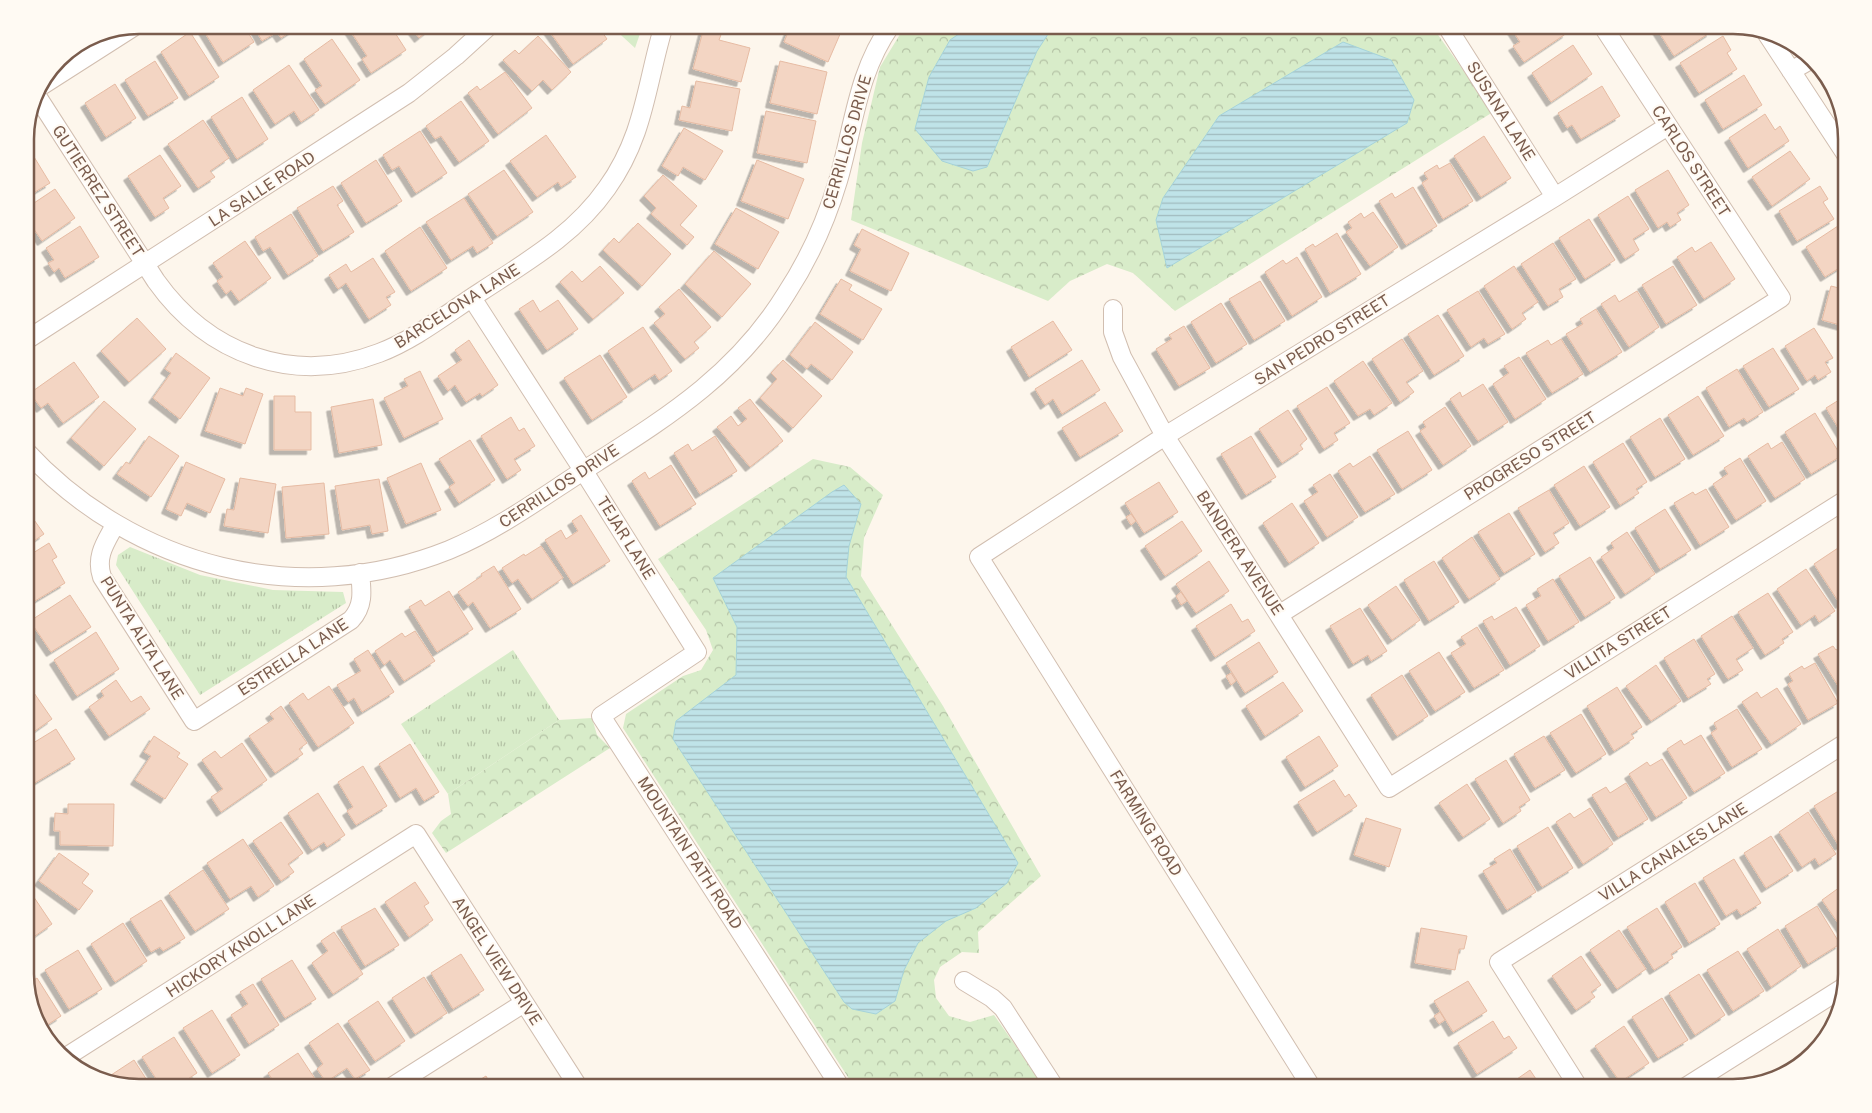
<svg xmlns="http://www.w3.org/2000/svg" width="1872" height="1113" viewBox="0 0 1872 1113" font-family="'Public Sans',sans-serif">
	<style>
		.grass { fill: url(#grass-tufts) }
		.park { fill: url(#park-crowns) }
		.water { fill: url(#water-rules); stroke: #a5d3da }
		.building { fill: #f3d5c3; stroke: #e6bba3; filter: url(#shadow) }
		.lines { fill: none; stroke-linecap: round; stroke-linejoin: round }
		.minor-casing { stroke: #d1beb0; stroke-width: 20 }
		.minor { stroke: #fff; stroke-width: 18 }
		.labels { text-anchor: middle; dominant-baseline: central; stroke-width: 4; stroke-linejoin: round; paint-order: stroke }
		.street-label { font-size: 16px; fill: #7a5c4d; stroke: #fffaf3 }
		.rim { fill: none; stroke: #7a5c4d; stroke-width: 2.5 }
	</style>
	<defs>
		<pattern id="grass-tufts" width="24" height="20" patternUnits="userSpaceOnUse" patternTransform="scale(1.25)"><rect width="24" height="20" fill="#d8ecc9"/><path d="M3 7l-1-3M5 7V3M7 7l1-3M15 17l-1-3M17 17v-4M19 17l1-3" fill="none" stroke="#b4c2a5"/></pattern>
		<pattern id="park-crowns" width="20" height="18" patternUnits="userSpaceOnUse" patternTransform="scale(1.25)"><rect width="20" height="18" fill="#d8ecc9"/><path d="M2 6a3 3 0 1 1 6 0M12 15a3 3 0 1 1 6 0" fill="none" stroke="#b4c2a5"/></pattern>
		<pattern id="water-rules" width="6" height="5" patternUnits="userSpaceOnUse" patternTransform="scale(1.25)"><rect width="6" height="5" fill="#bfe3e8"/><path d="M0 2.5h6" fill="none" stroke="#a0bbbe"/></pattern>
		<filter id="shadow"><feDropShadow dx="-4.5" dy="4.5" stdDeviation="0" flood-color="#0004"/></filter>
	</defs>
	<rect width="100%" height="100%" fill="#fdf6ec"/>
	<!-- grass -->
	<path class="grass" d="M130,547L200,575L273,590L343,592L346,603L200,695L116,565L118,555Z
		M513,650L559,720L448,794L401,724Z"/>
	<!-- park -->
	<path class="park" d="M610,25H643L635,48Z
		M907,25H1431L1493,112L1175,311L1133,273L1107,264L1070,281L1048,301L851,220L862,143L880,67L902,31Z
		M813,459L850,467L883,495L864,538L861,576L943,706L1041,876L978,932L979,953L962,952L940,967L934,980L936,998L949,1016L970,1022L994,1015L1045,1088H855L623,728L626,714L683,676L701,670L713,650L706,630L658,559Z
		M592,718L597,735L610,748L446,853L432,833L441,821L451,814L448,794L559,720Z"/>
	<!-- water -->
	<path class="water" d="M972,25H1054L1037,51L987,167L973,171L942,161L915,129L929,77L950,40Z
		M1343,42L1391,60L1414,100L1407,123L1167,268L1156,220L1163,198L1219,116Z
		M844,485L861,504L849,546L846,577L1018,863L1007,883L976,908L946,921L918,943L904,970L895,1001L876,1014L852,1009L844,1002L673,739L676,721L736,675L737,627L713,578L832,492Z"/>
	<!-- building -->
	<path class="building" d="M206,25H243L254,42L223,62L202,28Z
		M253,25H294L296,28L281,38L277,32L262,41Z
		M348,25H390L406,50L371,73L362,59L367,56L347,26Z
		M409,25H435L419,38Z
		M552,25H597L607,39L573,64L547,28Z
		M791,25H844L828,62L784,42Z
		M1516,25H1562L1567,33L1524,62L1513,46L1520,42L1511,28Z
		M1657,25H1706L1711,32L1674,56L1655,26Z
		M704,27L722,32L719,40L750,48L741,82L693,69Z
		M190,32L219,77L189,96L161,52Z
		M538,36L571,72L552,90L543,80L532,91L503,60L515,50L519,54Z
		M1723,36L1731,50L1727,53L1737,69L1699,93L1680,63Z
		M332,39L360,80L325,104L315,90L322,86L304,59Z
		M1573,45L1592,74L1551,102L1532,73Z
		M155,61L178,98L148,116L125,80Z
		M780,61L827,72L817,114L770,103Z
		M289,65L319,110L301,122L294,111L275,124L253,90Z
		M505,72L532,108L498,134L468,93L477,86L480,90Z
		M1744,75L1762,105L1723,129L1705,100Z
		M696,81L740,89L732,131L679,120L682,106L690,108Z
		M115,84L136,118L106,137L85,103Z
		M1602,86L1620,116L1581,139L1572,125L1567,128L1558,113Z
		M242,97L268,139L237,159L211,117Z
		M461,101L489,141L459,162L441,136L435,139L426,126Z
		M766,111L816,121L807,163L757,153Z
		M1765,114L1775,130L1780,126L1789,141L1748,168L1729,138Z
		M203,120L229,158L210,171L215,177L198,188L168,144Z
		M684,128L723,151L705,180L683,167L678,176L662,166Z
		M420,131L447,173L416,193L399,166L392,170L383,155Z
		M546,135L576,177L561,187L558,182L537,197L510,161Z
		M1484,136L1511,178L1481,197L1454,156Z
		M1790,151L1810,179L1772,206L1752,177Z
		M31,152L50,183L25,198V156Z
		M160,155L181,186L163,198L169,208L155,217L128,176Z
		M376,160L402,201L366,223L341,183Z
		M757,160L804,179L788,219L741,201Z
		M1450,163L1473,201L1443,219L1422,183L1428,179L1424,173L1437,165L1439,169Z
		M504,170L533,212L497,236L468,194Z
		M1668,170L1689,205L1677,213L1681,220L1670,227L1667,222L1658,228L1635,190Z
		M663,175L697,206L680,225L694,237L687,245L651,214L656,208L644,196Z
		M333,186L343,201L337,205L354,232L323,251L297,208Z
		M1820,186L1828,199L1823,202L1834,219L1797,241L1779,211Z
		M1413,187L1437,226L1406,245L1379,201L1392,193L1395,198Z
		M55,189L75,218L42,241L25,216V209Z
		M1628,196L1649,229L1633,239L1639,250L1625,259L1598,215Z
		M464,198L493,243L477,253L473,246L451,260L426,222Z
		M736,208L779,232L758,269L715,244Z
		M1373,212L1398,247L1370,266L1346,232L1352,228L1348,222L1361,213L1364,218Z
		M291,214L318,256L288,275L270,247L263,251L255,237Z
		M1589,219L1615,260L1585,279L1559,238Z
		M638,223L671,254L642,286L603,250L614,238L619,243Z
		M1841,224L1847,232V263L1825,277L1806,247Z
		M80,226L99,257L65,278L59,268L54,272L48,263L54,260L46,248Z
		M420,227L447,268L411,291L385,251Z
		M862,229L909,253L891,291L850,271L861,249L854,245Z
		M1337,233L1361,274L1330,293L1305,249L1313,244L1315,247Z
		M245,241L271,278L239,301L231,290L226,294L217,281L223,277L213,263Z
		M1711,242L1735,279L1704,299L1677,257L1692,247L1695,252Z
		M1553,243L1576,279L1559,289L1563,297L1548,306L1521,264Z
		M714,251L751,284L722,317L685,284Z
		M1297,257L1322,297L1292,316L1265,272L1283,260L1286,264Z
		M373,258L395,292L386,297L391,305L369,319L346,283L338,289L329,275L346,264L351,272Z
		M600,266L624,293L593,319L560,282L572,271L582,282Z
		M1514,266L1538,302L1522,313L1526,319L1512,329L1484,286Z
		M1673,266L1697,305L1666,324L1642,285Z
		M841,279L852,285L849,290L882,309L863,340L820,314Z
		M1260,281L1285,321L1254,340L1229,299Z
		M1831,286L1847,290V327L1822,320Z
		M679,289L711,327L694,342L699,348L685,359L654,323L665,314L659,307Z
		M1478,291L1505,334L1488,344L1484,338L1471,347L1447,310Z
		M1637,291L1659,327L1629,347L1601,304L1615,295L1619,302Z
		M533,300L540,312L558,300L578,329L547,350L519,309Z
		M1221,303L1247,344L1216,363L1191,322Z
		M1596,309L1622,352L1590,372L1566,334L1583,324L1580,319Z
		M1438,315L1464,356L1434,375L1408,334Z
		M137,318L166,349L129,382L101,351Z
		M1053,321L1072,350L1029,377L1011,347Z
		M815,322L853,352L832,380L811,364L807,369L790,355Z
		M1184,326L1210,368L1179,386L1156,349L1172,339L1169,335Z
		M643,327L672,371L659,380L655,374L633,389L608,351Z
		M1814,328L1833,358L1825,362L1831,372L1818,380L1815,375L1807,381L1785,346Z
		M1402,339L1423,371L1406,382L1414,392L1400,402L1372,359Z
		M1561,339L1583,374L1552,393L1526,353L1548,340L1551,345Z
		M469,340L498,385L482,396L480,393L466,402L455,385L448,391L438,376L462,360L455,350Z
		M1773,348L1799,389L1769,407L1743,366Z
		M176,353L210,378L180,419L153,398L171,373L165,369Z
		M600,355L627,397L592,420L564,378Z
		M1519,357L1546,399L1515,419L1493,384L1509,373L1504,366Z
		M783,360L822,396L793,428L760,398L777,379L771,373Z
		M1082,360L1100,390L1062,414L1053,399L1045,405L1035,389Z
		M1363,361L1392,403L1374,415L1370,409L1358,416L1334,381Z
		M74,362L99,397L63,423L48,403L41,408L30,393Z
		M1737,369L1763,412L1747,422L1744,418L1729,427L1706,388Z
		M420,371L443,419L404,438L384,398L408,386L404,379Z
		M1483,384L1508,422L1478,441L1450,399L1460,392L1462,397Z
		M1327,387L1350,423L1334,433L1338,440L1324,449L1297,406Z
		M220,388L243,396L246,388L263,394L245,444L205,431Z
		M1847,395V442L1826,408Z
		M274,396H295V412H311V450H274Z
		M1698,396L1724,436L1693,455L1668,415Z
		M373,399L382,445L339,453L331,407Z
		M750,399L783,441L750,467L717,427L731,416L738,426L747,419L738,408Z
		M104,401L136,429L104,466L71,438Z
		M1105,402L1123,431L1080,457L1062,428Z
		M1445,407L1471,446L1443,465L1420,431L1426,427L1423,422Z
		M1288,410L1307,439L1300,445L1303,449L1282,463L1259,429Z
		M1815,413L1841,456L1811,474L1785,432Z
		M511,417L519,431L524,428L535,446L514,459L521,470L507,479L481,436Z
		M1660,418L1685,459L1655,477L1630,437Z
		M1408,431L1432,470L1402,489L1377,450Z
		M149,436L179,456L151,497L117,474L126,462L130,464Z
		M715,436L737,471L700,494L674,453L688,444L692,451Z
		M1251,436L1276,477L1246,495L1221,454Z
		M470,440L495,480L459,503L449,487L455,483L439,459Z
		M1782,442L1805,479L1775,498L1748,456L1768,443L1771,449Z
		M1623,443L1647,482L1636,489L1639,493L1620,505L1593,462Z
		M1370,456L1395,494L1365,512L1338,471L1350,463L1353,467Z
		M1740,458L1766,501L1736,520L1713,484L1728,474L1724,468Z
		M186,462L225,479L210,513L187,503L181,516L166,509Z
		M421,463L441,510L406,524L387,478Z
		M671,465L696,504L660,526L632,481L645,472L649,479Z
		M1584,466L1610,507L1580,526L1554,485Z
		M1330,474L1358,517L1327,537L1304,501L1318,492L1313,485Z
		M240,478L276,484L268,533L224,526L227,509L234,510Z
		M379,479L388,531L372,534L370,525L342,530L335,486Z
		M1159,482L1178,512L1144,533L1125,503Z
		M324,483L329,534L286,538L282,487Z
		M1706,489L1729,527L1700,545L1674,503L1693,492L1695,495Z
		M1549,490L1569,523L1553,533L1559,543L1545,552L1518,508Z
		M1292,503L1319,543L1289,563L1263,523Z
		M25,507L44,534L25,547Z
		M1665,509L1691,550L1660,569L1635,528Z
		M1509,513L1535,554L1504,573L1478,532Z
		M1131,514L1136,521L1131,525L1126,517Z
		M581,515L610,561L573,584L545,540L561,530L566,539L578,531L572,521Z
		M1182,521L1202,551L1165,576L1145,546Z
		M1627,532L1655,574L1625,594L1601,557L1614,548L1611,543Z
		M1472,537L1500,579L1469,599L1442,558Z
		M49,543L57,557L52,560L65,583L25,607V558Z
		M1844,544L1847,549V599L1840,604L1814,564Z
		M541,546L563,578L532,599L518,579L512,583L502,568L524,554L525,556Z
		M1590,557L1615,598L1585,617L1559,576Z
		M1209,561L1229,591L1196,613L1176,584Z
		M1434,561L1459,602L1429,621L1404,580Z
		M494,566L521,609L490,628L473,602L468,606L458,592L482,576L481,574Z
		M1806,569L1835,611L1819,622L1815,615L1801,625L1777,589Z
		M1553,579L1579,622L1548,641L1526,605L1541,596L1537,589Z
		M1396,586L1420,620L1392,640L1368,605Z
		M449,591L473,629L437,652L409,607L421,600L425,606Z
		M1181,592L1187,601L1181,605L1176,596Z
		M1768,593L1793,632L1782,639L1784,643L1765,655L1738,612Z
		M70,595L91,627L51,652L30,621Z
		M1231,604L1242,622L1248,619L1255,631L1215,657L1196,626Z
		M1516,607L1540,646L1510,665L1483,621L1492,616L1494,620Z
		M1360,608L1387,651L1371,661L1368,655L1353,664L1330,626Z
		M1732,616L1753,648L1736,659L1743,670L1728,679L1701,636Z
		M1477,627L1504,670L1474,688L1451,653L1466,644L1461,637Z
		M415,631L435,661L404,681L390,660L384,665L375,651L402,633L405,637Z
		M96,632L119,669L77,696L54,660Z
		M1694,639L1715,674L1707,679L1711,684L1688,698L1664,658Z
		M1259,642L1278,672L1245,693L1226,663Z
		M1847,643V696L1845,697L1818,654L1833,646L1836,650Z
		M368,650L394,692L362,712L354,698L348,702L337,685L361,671L354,659Z
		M1439,652L1465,692L1435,711L1409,671Z
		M1815,663L1838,703L1808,720L1788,684L1793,681L1789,674L1802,666L1804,669Z
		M1656,665L1681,701L1651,721L1626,686Z
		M1231,673L1236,681L1231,685L1226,676Z
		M1402,675L1428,716L1397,736L1371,695Z
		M116,680L131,702L141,696L150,709L109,736L89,707L104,696L101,691Z
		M1283,682L1303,711L1265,736L1246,706Z
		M329,686L354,723L318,747L289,703L303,693L308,700Z
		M1617,687L1642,727L1631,734L1634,738L1614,751L1587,706Z
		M1777,688L1801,724L1771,744L1742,702L1757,692L1761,698Z
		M32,690L52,719L25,738V695Z
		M281,706L307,743L299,749L303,754L275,773L249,736L274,719L270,714Z
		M1737,709L1762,749L1732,767L1711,733L1717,729L1714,723Z
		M1581,714L1606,754L1576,773L1550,733Z
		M56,729L75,759L33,784L25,771V748Z
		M1701,735L1725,773L1694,792L1667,749L1681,740L1684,745Z
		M154,736L180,753L177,757L188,764L165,799L135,780L151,756L144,752Z
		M1319,736L1338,766L1305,787L1286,757Z
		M1544,736L1565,770L1535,788L1514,754Z
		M242,743L267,780L221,812L211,797L223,789L202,760L215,751L221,758Z
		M410,744L439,792L424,801L416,788L400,798L379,764Z
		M1662,759L1687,798L1656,817L1629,774L1647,762L1650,766Z
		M1506,760L1530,800L1519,807L1521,811L1503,823L1475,779Z
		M363,766L387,806L356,825L347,811L353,807L338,782Z
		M1334,780L1345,797L1349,794L1357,806L1317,832L1298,802Z
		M1626,783L1648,819L1618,837L1592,795L1606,787L1610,793Z
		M1467,784L1490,819L1463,837L1439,803Z
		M1845,787L1847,790V841L1839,846L1814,806Z
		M318,793L345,835L327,847L324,842L312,850L288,813Z
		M68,804H114L113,846L60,845V831H54L55,813L68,814Z
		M1590,808L1613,844L1583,864L1556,822L1570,813L1574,818Z
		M1808,812L1836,854L1819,865L1815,858L1802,867L1779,832Z
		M1366,818L1401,829L1389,867L1354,855Z
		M281,822L303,853L288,864L294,872L281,881L253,841Z
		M1548,827L1573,868L1542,887L1517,846Z
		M1771,836L1793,871L1766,888L1744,853Z
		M243,839L274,886L258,897L251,886L230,899L207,863Z
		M1510,849L1536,892L1507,910L1483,871L1497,863L1494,859Z
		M59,853L89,874L82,883L93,891L79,910L39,881Z
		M1734,859L1761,903L1741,915L1737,909L1726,916L1703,878Z
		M203,870L229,909L195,931L169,893Z
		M415,882L429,903L424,906L433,920L409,937L385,902Z
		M1847,882V936L1822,900Z
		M1695,883L1720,924L1689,943L1665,902Z
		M25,884L52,924L25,943Z
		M161,900L185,938L163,951L160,947L151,952L130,919Z
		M1817,906L1840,944L1808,964L1785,926Z
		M375,908L399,945L365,966L341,927Z
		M1657,908L1682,947L1671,954L1673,958L1654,970L1627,927Z
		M123,923L147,961L115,982L91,944Z
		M1421,928L1467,936L1464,949H1459L1455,970L1415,963Z
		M1778,929L1801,966L1771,987L1747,949Z
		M1619,930L1646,969L1617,989L1590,950Z
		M334,932L363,974L333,994L312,963L328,951L321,941Z
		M78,950L102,989L69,1009L45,970Z
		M1738,951L1764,991L1733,1011L1707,970Z
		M461,954L484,990L453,1009L431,973Z
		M1581,956L1601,985L1591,992L1595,997L1576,1010L1552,976Z
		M292,960L316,999L285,1018L261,979Z
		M1699,974L1725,1015L1695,1035L1669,993Z
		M424,977L447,1013L415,1034L392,998Z
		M37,978L61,1016L41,1029L26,985Z
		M1468,981L1487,1011L1453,1032L1434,1001Z
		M253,984L279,1025L249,1044L231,1015L248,1004L240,992Z
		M1662,998L1688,1040L1658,1058L1632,1017Z
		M378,1001L405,1041L375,1061L348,1021Z
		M212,1010L240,1055L212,1073L183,1028Z
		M1440,1012L1445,1020L1439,1024L1434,1016Z
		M1493,1021L1504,1039L1509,1036L1517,1048L1477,1074L1458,1043Z
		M338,1023L370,1070L355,1079L347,1068L326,1082L317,1069L323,1064L309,1043Z
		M1624,1026L1649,1063L1620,1082L1595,1046Z
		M174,1037L197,1073L174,1088H162L142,1057Z
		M298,1053L321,1088H278L268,1073Z
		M1805,1055L1806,1057L1790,1073L1776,1077Z
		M134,1060L152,1088H138L105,1079Z
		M1530,1070L1542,1088H1504Z
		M486,1076L493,1088H466Z
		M262,1082L265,1088H252Z"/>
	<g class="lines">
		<!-- minor casing -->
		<g class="minor-casing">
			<path id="minor" d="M1446,25L1555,197
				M1767,34L1847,156
				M1791,71L1810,60
				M38,88L135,26
				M35,93L156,281C208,354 293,386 379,353C416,339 449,312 482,291C528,261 575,234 607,188C645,135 646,84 664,25
				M472,298L583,470L697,652L601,716L841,1088
				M1113,309V332L1122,357L1165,436L1389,788L1847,499
				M25,341L409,93L456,56L490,25
				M25,450C134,568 299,610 449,550C502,528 549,492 597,462C672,414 738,372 786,294C809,259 826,221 838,181C854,126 857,73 891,25
				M115,525C106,542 95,556 102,577L194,721L351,620C364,606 362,591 360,573
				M1280,614L1781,298L1602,25
				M964,981L992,998L1003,1008L1055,1088
				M66,1057L416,834L579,1088
				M390,1088L524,1003
				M1312,1088L979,557L1165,436L1555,197L1668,126
				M1579,1088L1499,962L1847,742
				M1684,1088L1844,987"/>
		</g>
		<!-- minor -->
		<use href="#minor" class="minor"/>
	</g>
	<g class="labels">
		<!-- street labels -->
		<g class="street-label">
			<text transform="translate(1501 111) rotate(58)">SUSANA LANE</text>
			<text transform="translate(847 142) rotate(-74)">CERRILLOS DRIVE</text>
			<text transform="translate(1691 161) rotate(57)">CARLOS STREET</text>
			<text transform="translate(262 189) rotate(-33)">LA SALLE ROAD</text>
			<text transform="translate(98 191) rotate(57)">GUTIERREZ STREET</text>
			<text transform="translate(457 306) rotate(-32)">BARCELONA LANE</text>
			<text transform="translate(1322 340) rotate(-32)">SAN PEDRO STREET</text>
			<text transform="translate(1530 456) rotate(-32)">PROGRESO STREET</text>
			<text transform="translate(559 486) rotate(-33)">CERRILLOS DRIVE</text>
			<text transform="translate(626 538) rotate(58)">TEJAR LANE</text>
			<text transform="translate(1240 553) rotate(57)">BANDERA AVENUE</text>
			<text transform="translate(142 638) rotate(58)">PUNTA ALTA LANE</text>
			<text transform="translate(1618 643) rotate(-32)">VILLITA STREET</text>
			<text transform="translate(293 657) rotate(-33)">ESTRELLA LANE</text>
			<text transform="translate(1146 823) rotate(58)">FARMING ROAD</text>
			<text transform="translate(1673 852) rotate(-32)">VILLA CANALES LANE</text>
			<text transform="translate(690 853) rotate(57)">MOUNTAIN PATH ROAD</text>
			<text transform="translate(241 946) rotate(-33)">HICKORY KNOLL LANE</text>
			<text transform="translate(497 961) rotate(57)">ANGEL VIEW DRIVE</text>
		</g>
	</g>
	<!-- crop -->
	<path d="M0 0H1872V1113H0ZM139 34H1733A105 105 0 0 1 1838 139V974A105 105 0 0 1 1733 1079H139A105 105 0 0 1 34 974V139A105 105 0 0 1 139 34Z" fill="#fffaf3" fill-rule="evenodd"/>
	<path class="rim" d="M139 34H1733A105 105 0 0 1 1838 139V974A105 105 0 0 1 1733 1079H139A105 105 0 0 1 34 974V139A105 105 0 0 1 139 34Z"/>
</svg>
